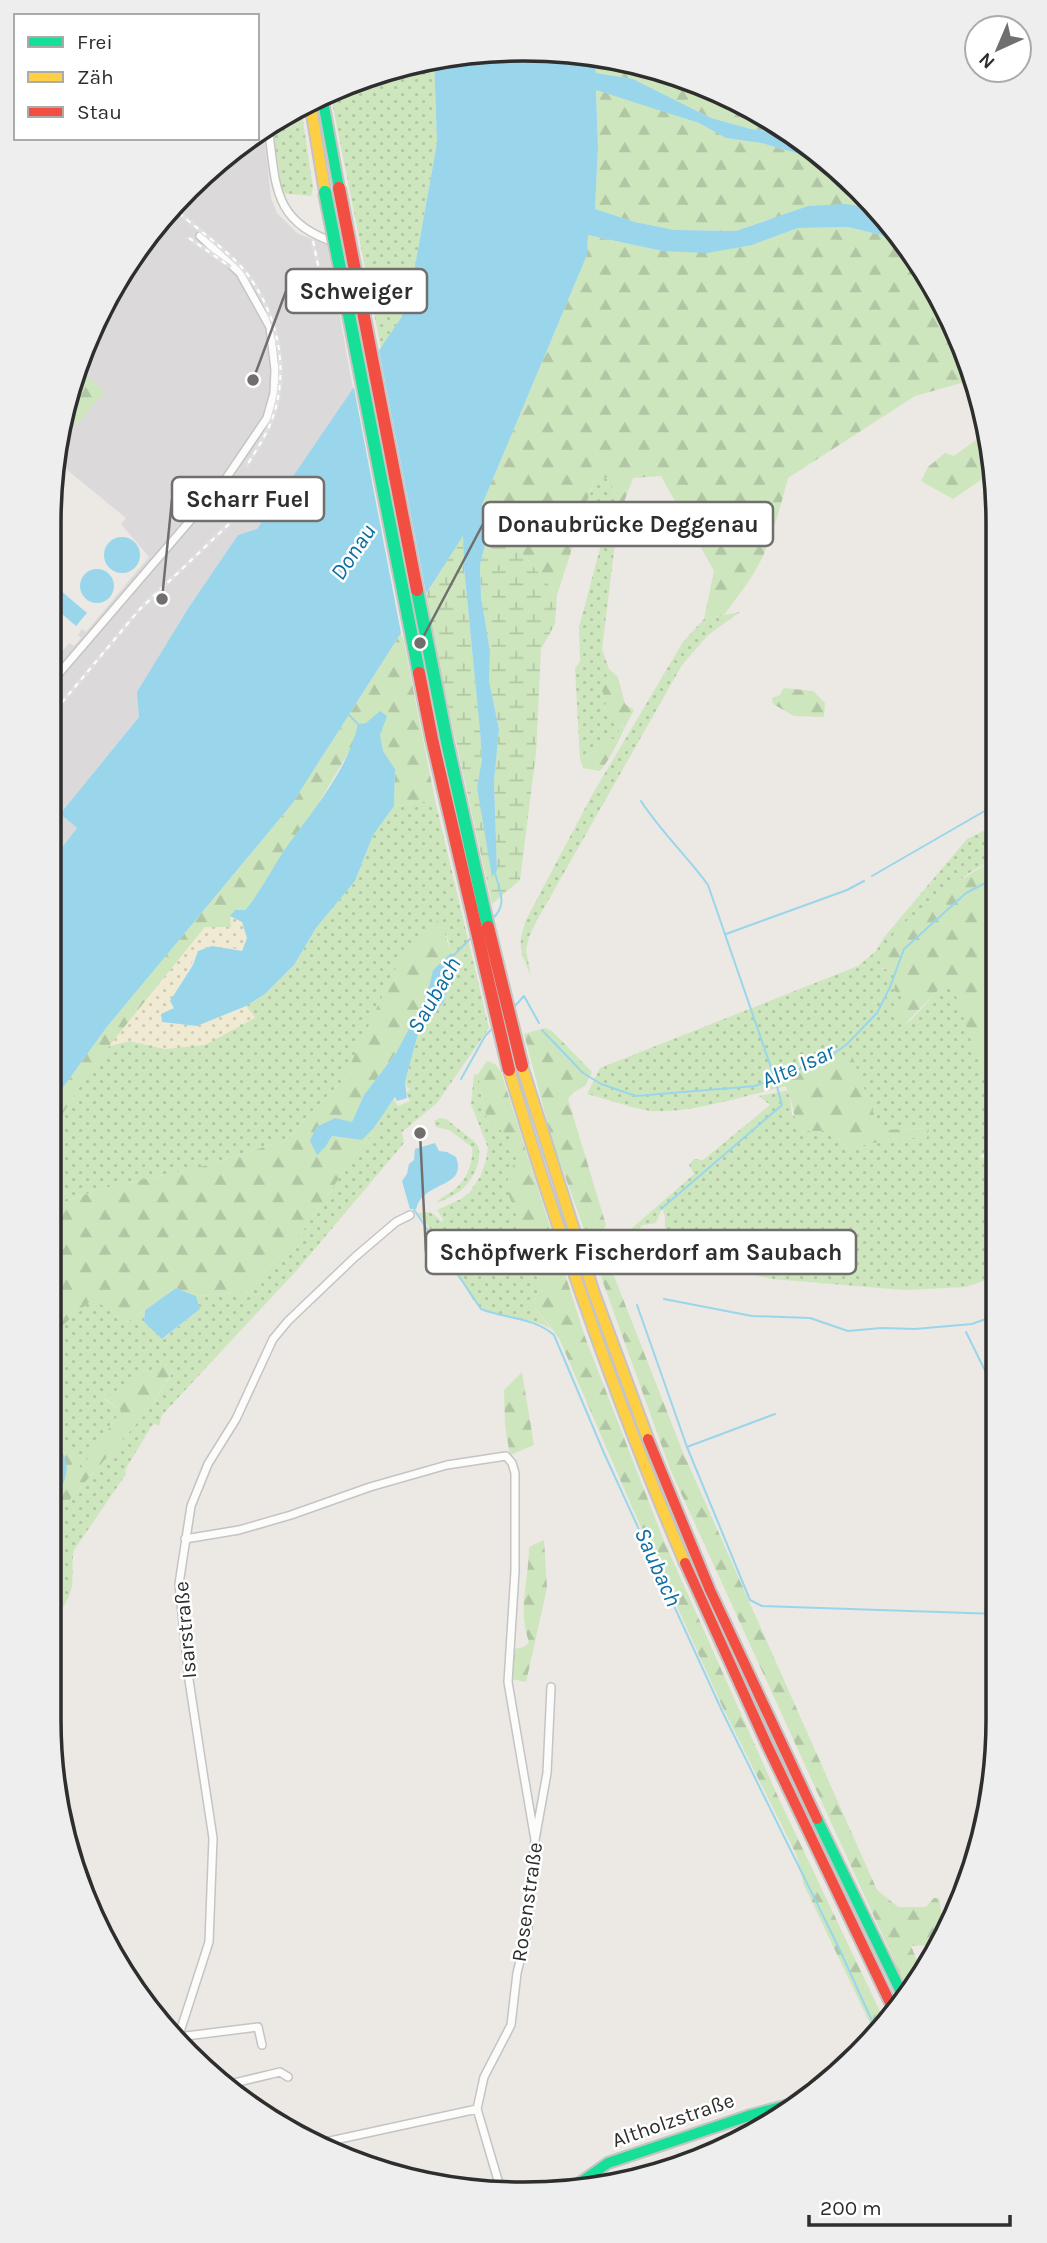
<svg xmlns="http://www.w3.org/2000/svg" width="1047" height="2243" viewBox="0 0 1047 2243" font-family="Karla,sans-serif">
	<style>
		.industrial { fill: #dcd9db }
		.grass { fill: url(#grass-dots) }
		.forest { fill: url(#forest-firs) }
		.wetland { fill: url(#wetland-marsh) }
		.sand { fill: url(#sand-dots) }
		.water { fill: #99d6ec }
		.pier { fill: #ece8e4 }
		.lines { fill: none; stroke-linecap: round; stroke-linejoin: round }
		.stream { stroke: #99d6ec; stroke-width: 2 }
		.street-casing { stroke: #c5c4c5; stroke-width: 10 }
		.fast-casing { stroke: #c5c4c5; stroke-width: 14 }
		.slow-casing { stroke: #c5c4c5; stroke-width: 14 }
		.jam-casing { stroke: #c5c4c5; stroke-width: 14 }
		.street { stroke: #fcfcfb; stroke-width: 7 }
		.fast { stroke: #16e098; stroke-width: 10 }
		.slow { stroke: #ffcf43; stroke-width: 10 }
		.jam { stroke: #f24e42; stroke-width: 10 }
		.rail-casing { stroke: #dfdfe1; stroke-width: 4.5 }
		.rail { stroke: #fff; stroke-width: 2; stroke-dasharray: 5; stroke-linecap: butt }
		.fast-bridge-casing { stroke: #c6c5c4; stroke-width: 16; stroke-linecap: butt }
		.jam-bridge-casing { stroke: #c6c5c4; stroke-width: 16; stroke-linecap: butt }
		.fast-bridge { stroke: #16e098; stroke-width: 12 }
		.jam-bridge { stroke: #f24e42; stroke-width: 12 }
		.labels { text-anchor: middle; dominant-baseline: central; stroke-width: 5; stroke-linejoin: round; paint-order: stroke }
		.street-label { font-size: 21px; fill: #2e2e2e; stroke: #fff }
		.water-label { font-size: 23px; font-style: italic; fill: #0d6fa3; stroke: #fff }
		.rim { fill: none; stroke: #2e2e2e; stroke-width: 3.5 }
		.leader { fill: none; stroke: #706f6e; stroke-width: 2.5 }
		.callout-dot { fill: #706f6e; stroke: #fff; stroke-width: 2.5 }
		.callout { fill: #fff; stroke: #706f6e; stroke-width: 2.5 }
		.callout-label { font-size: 23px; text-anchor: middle; font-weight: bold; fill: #2e2e2e }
	</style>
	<defs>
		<pattern id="grass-dots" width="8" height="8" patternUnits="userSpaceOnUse" patternTransform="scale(1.75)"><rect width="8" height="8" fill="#cee6be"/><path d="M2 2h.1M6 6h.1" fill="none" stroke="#b1c6a4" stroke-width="1.8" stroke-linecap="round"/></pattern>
		<pattern id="forest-firs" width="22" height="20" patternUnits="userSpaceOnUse" patternTransform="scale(1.75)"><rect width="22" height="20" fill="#cee6be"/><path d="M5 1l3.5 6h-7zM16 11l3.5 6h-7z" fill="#b1c6a4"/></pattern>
		<pattern id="wetland-marsh" width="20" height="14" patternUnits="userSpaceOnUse" patternTransform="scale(1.75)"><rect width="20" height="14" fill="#cee6be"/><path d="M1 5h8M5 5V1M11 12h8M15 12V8" fill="none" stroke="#b1c6a4"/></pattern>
		<pattern id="sand-dots" width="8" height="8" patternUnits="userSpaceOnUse" patternTransform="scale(1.75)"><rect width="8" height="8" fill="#f0ead3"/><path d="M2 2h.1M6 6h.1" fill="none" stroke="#cec9b5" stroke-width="1.8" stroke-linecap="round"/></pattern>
	</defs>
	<rect width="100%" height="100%" fill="#ece8e4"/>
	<!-- industrial -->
	<path class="industrial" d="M263,127L271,198L277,213L297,233L327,245L353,389L257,529L238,535L189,607L161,653L139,717L60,814L77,828L49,864V673L60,661L57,658L69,643L74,646L81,638L78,635L82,629L86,632L149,557L121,524L126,518L55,460L57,446L104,392L77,367L85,342L129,260L188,188L249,138H257V131Z"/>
	<!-- grass -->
	<path class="grass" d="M434,58L437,143L410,294L401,318L381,348L330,92L342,85Z
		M301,107L313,188L311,196L282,193L272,123Z
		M596,475L608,479L619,501L624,502L637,522L632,519L622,525V531L627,535L619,538L615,543L602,649L609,669L602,691L606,701L605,712L624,723L614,740L608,739L599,749L580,759L575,669L580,661L579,627L602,541L603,514L586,506Z
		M740,612L708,635L682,665L536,922L529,937L526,950L531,976C520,950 517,948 526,920L592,795L683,642L704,619Z
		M435,800L489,1028L437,1103L402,1132L404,1143L297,1270L162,1415L159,1426L155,1424L151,1427L125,1470L126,1474L74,1550C71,1563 74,1578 71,1590C68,1603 57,1615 49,1625V1519L64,1506L146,1413L173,1372L104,1399L121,1411L81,1469L55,1435L49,1433V1325L56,1331L93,1298L127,1322L145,1310L144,1322L163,1339L200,1309L196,1296L246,1292L303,1231L364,1142L379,1128L378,1120L394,1099L398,1106L410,1101L406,1093L411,1088L408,1089L405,1082L419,1030L444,1002L454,957L451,953L447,936L398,964L343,1080L284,1141L200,1167L100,1189L49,1208V1133L73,1099L82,1080L109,1046L130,1041L165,1049L255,1017L246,1006L265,994L294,965L316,928L355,881L373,834L394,806Z
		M983,831L995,832V860C949,876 910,931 880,968L898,972L902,998L897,1007L905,1024L911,1020L950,977L954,985L996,1114V1144L979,1157L996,1161L997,1276L966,1287L904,1290L772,1279L674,1256L679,1235L665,1228V1216L662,1208L656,1223L643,1225L634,1233L630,1230L694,1174L689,1165L694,1159L703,1160L770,1105L759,1096L789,1090L792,1115L831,1131L846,1148L902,1138H927V1128L880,1130L810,1069L783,1080L786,1086C748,1095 690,1114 651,1111C630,1108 607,1099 587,1094L600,1068L858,966L876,951L885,936L967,839Z
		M478,1074L487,1120L512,1138L519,1156L509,1196L521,1226L539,1284L534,1306L551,1329C531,1317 505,1320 483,1309C473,1303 469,1293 463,1283C461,1278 456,1275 453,1270C443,1251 433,1230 418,1214C431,1209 433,1214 442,1222L443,1219L437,1210L461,1199L470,1192L481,1175L486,1160L488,1148L471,1104L474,1075Z
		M440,1118L446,1119L475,1142C480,1148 480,1155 478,1163C472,1185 457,1196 436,1203C440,1197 448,1195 454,1190C466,1181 474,1162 472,1147L449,1130L436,1127L434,1121Z"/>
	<!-- forest -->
	<path class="forest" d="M591,56L616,58L705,85L788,133L751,129L711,118L633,79L596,73Z
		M596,89L699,123L727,138L761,143L796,153L816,150L877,212L867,207L767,220L736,231L675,230L635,222L595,209L598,147Z
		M848,227L881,235L908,249L962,342L972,380L915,396L788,478C781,505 774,531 763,556C753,578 738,596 724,615L704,619L714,571L661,476L633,478L624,502L619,501L608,478L595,477L557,595L482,505L587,255L588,235L662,251L752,245L798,228Z
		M77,367L105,392L57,446L58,431Z
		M976,440L991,452L994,477L981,480L953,499L921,481L928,467L945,453L954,456Z
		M402,632L435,800L394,806L395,769L383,751L380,735L366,723L359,724L354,743L313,813L281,855L261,890L231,927H205L82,1080L73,1099L49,1133V1107L106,1028L292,804Z
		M609,669L618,677L625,704L634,710C622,731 615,753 600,771L583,768L580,759L599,749V743L603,737L614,739L624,724L614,721L605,712L606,701L602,691Z
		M784,688L813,691L825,703L824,717L794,716L773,704L772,698L780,695Z
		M995,859V860L996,1114L950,978L905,1024L896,1018L897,1007L902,998L894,990L898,973L879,967L896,929L957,882Z
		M440,918L451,953L433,970L427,995L396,1053L364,1095L352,1123L335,1118L316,1127L326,1146L332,1136L362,1140L373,1129L378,1120L379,1128L364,1142L303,1231L246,1292L196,1296L176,1288L127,1322L93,1299L56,1331L49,1325V1208L100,1189L200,1167L284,1141L343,1080L398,963Z
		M545,1028L552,1031L592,1072L585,1086L574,1092L568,1099L606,1225L593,1246L607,1258L682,1450L877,1890L898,1907H926L934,1898H939L943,1923L948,1924L934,1945L911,1946L920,1968L907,1989L670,1469L552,1140L524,1034Z
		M838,1055L852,1056L880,1130L927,1128L929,1129L927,1138H902L846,1148L831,1131H799C792,1113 793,1095 782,1080Z
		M487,1061L495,1064L501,1072L585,1337L664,1541L779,1799L886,2024L876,2036L804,1885L796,1854L723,1708L631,1505L559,1338L534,1306L539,1284L521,1226L509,1196L507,1182L516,1158L512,1139L487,1120L478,1074Z
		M164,1362L173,1371L146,1413L64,1506L49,1519V1433L70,1448L81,1468L121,1411L104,1398Z
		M522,1372L534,1445L510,1455L505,1426L504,1390Z
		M544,1540L547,1588L526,1682L511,1679L514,1649L524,1647L529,1642C517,1608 529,1581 529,1547Z"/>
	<!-- wetland -->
	<path class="wetland" d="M482,505L557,595L555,624L541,649L536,753L520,880L492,904L424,598L463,535L464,567L480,731L482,759L477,787L497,870L494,782L499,729L489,681L490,651L481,597L480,565L486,541Z"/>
	<!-- sand -->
	<path class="sand" d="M230,916L242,922L247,938L242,951L230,947L198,951L173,998L175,1008L162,1021L197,1026L246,1006L255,1018L205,1045L165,1049L130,1041L109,1046L205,927H231Z"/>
	<!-- water -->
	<path class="water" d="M523,49L591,56L596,73L633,79L711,118L751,129L788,133L816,150L796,153L761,143L726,138L699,123L596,90L598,147L595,209L635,222L675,230L736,231L808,206L845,204L867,207L877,212L900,234L908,249L881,235L848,227L798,228L752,245L707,253L662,251L588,235L587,255L482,505L486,541L480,565L481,597L490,651L489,681L499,729L494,782L497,870L492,877L477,787L482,759L480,731L464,567L463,536L292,804L106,1028L49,1107V864L77,828L60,814L139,717L137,692L189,607L238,535L257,529L401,318L410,294L437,143L434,58Z
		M104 555a18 18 0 1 1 36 0a18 18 0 1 1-36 0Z
		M80 586a17 17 0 1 1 34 0a17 17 0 1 1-34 0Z
		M60,590L87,613L76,626L49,603Z
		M380,711L387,716L380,735L383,751L395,769L394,806L373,835L355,881L316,928L294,965L265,994L246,1006L197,1026L162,1022L161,1014L174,1008L170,1001L193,965L198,951L212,946L242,951L247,938L242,922L230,916L235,910H245C260,893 269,874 281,855C309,814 347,774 358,724L366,723Z
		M451,953L454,956L444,1002L419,1030L405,1082L407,1098L397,1101L395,1097L373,1129L362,1140L332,1136L326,1146L317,1155L310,1141L316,1127L335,1118L352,1122L364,1095L396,1053L427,995L433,970Z
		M435,1143L439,1151L447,1152L456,1157C468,1189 423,1180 416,1209H410L402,1181L407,1174L409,1164L414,1160L415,1149Z
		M176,1288L196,1296L200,1309L162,1339L144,1322L145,1310Z
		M49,1442C75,1453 70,1486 49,1500Z"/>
	<!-- pier -->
	<path class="pier" d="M378,346L427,598L402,638L353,383Z"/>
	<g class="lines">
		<!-- stream -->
		<path class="stream" d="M349,715L358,724
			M641,801C661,832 687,856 708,885L775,1079L782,1105L661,1209
			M872,876L995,805
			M492,919C508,905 500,892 495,873
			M726,934L847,890L864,881
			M454,955L472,937
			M514,1007L524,996L539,1023
			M542,1030L583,1073L601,1084L636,1096L755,1086L828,1058L847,1044L877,1013L890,987L904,949L966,893L995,878
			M461,1079L485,1036L493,1028
			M413,1208L481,1309C506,1319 533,1317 554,1335L604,1453L723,1713L839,1948L878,2034
			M664,1299L752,1316L810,1318L848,1331L881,1328L915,1329L972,1324L997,1315
			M637,1305L687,1447L750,1600L762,1606L998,1614
			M966,1332L997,1395
			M687,1447L775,1414"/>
		<!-- street casing -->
		<g class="street-casing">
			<path id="street" d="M268,125C276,183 271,223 337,243
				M49,685L225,480L267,418L274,393L275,370L270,327L240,273L200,236
				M185,1539L239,1530L291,1515L370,1487L447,1465L506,1456L512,1463L515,1473V1571L508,1682L535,1840
				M168,2033L172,2032L178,2036H186L258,2027L262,2045
				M177,2041L209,1942L213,1838L189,1680L179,1584L191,1506L208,1464L236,1419L273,1339L288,1321L355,1257L396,1222L410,1215
				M230,2084L280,2072L288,2077
				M477,2109L484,2077L511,2025L517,1973L528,1928L535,1840L547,1773L551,1687
				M284,2129L287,2131
				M321,2143L477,2109L500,2187"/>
		</g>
		<!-- fast casing -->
		<g class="fast-casing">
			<path id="fast" d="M322,96L339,188
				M817,1819L903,1996
				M575,2190L581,2182L608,2163L751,2115L792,2104"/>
		</g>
		<!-- slow casing -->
		<g class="slow-casing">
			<path id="slow" d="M310,102L325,192
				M522,1066L594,1293L648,1439
				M509,1070C559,1237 616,1402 685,1563"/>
		</g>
		<!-- jam casing -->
		<g class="jam-casing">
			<path id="jam" d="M648,1439L710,1590L817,1819
				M685,1563L767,1745L894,2011"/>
		</g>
		<!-- street -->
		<use href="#street" class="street"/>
		<!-- fast -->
		<use href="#fast" class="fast"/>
		<!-- slow -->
		<use href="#slow" class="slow"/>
		<!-- jam -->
		<use href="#jam" class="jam"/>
		<!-- rail casing -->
		<g class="rail-casing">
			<path id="rail" d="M179,213C200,231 226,249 244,270C277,311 290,367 273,417C267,434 257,449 247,465
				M189,238L229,266
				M313,241L324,294
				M49,718L139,610L229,524
				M49,813L50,812
				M49,856L60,842"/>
		</g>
		<!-- rail -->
		<use href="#rail" class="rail"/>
		<!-- fast-bridge casing -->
		<g class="fast-bridge-casing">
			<path id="fast-bridge" d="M325,192L419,673
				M417,590L447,742L488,927"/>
		</g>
		<!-- jam-bridge casing -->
		<g class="jam-bridge-casing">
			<path id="jam-bridge" d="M339,188L417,590
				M419,673L432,739L509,1070
				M488,927L522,1066"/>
		</g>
		<!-- fast-bridge -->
		<use href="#fast-bridge" class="fast-bridge"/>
		<!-- jam-bridge -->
		<use href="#jam-bridge" class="jam-bridge"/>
	</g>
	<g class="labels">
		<!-- street labels -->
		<g class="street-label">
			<text transform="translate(185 1630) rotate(-95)">Isarstraße</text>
			<text transform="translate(527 1902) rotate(-82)">Rosenstraße</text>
			<text transform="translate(673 2120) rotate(-19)">Altholzstraße</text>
		</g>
		<!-- water labels -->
		<g class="water-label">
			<text transform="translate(353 552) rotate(-56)">Donau</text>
			<text transform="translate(434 995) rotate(-60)">Saubach</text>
			<text transform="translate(798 1066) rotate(-24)">Alte Isar</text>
			<text transform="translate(658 1567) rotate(66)">Saubach</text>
		</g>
	</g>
	<!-- crop -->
	<path d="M0 0H1047V2243H0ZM523 61H524A462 462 0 0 1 986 523V1720A462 462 0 0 1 524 2182H523A462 462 0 0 1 61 1720V523A462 462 0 0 1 523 61Z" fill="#eee" fill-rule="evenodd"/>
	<path class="rim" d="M523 61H524A462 462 0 0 1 986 523V1720A462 462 0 0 1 524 2182H523A462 462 0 0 1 61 1720V523A462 462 0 0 1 523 61Z"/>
	<!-- callouts -->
	<path class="leader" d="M253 380L286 291M162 599L172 499M420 643L483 524M420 1133L426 1252"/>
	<g class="callout-dot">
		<circle cx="253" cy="380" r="7"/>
		<circle cx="162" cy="599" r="7"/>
		<circle cx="420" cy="643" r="7"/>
		<circle cx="420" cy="1133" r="7"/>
	</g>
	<g class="callout">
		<rect x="286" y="269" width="141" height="44" rx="7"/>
		<rect x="172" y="477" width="152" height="44" rx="7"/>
		<rect x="483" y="502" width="290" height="44" rx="7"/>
		<rect x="426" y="1230" width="430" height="44" rx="7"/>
	</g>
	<g class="callout-label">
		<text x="356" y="299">Schweiger</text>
		<text x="248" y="507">Scharr Fuel</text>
		<text x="628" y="532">Donaubrücke Deggenau</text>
		<text x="641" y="1260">Schöpfwerk Fischerdorf am Saubach</text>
	</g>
	<!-- legend -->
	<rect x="14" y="14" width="245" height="126" fill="#ffffff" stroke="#ababab" stroke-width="2"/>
	<rect x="28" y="37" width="35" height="10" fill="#16e098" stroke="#ababab" stroke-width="2"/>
	<text x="77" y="49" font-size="21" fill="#2e2e2e">Frei</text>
	<rect x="28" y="72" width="35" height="10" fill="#ffcf43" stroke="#ababab" stroke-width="2"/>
	<text x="77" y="84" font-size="21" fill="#2e2e2e">Zäh</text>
	<rect x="28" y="107" width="35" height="10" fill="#f24e42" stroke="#ababab" stroke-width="2"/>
	<text x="77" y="119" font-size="21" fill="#2e2e2e">Stau</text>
	<!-- north arrow -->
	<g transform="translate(998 49) rotate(224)"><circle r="33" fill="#ffffff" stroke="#ababab" stroke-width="2"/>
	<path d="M0-5L12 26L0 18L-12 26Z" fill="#706f6e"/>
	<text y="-10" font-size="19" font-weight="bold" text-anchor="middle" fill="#2e2e2e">N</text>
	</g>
	<!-- scale -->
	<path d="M809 2215v10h201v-10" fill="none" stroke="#2e2e2e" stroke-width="3.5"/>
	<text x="820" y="2215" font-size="21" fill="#2e2e2e" stroke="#ffffff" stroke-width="5" paint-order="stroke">200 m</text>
</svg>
